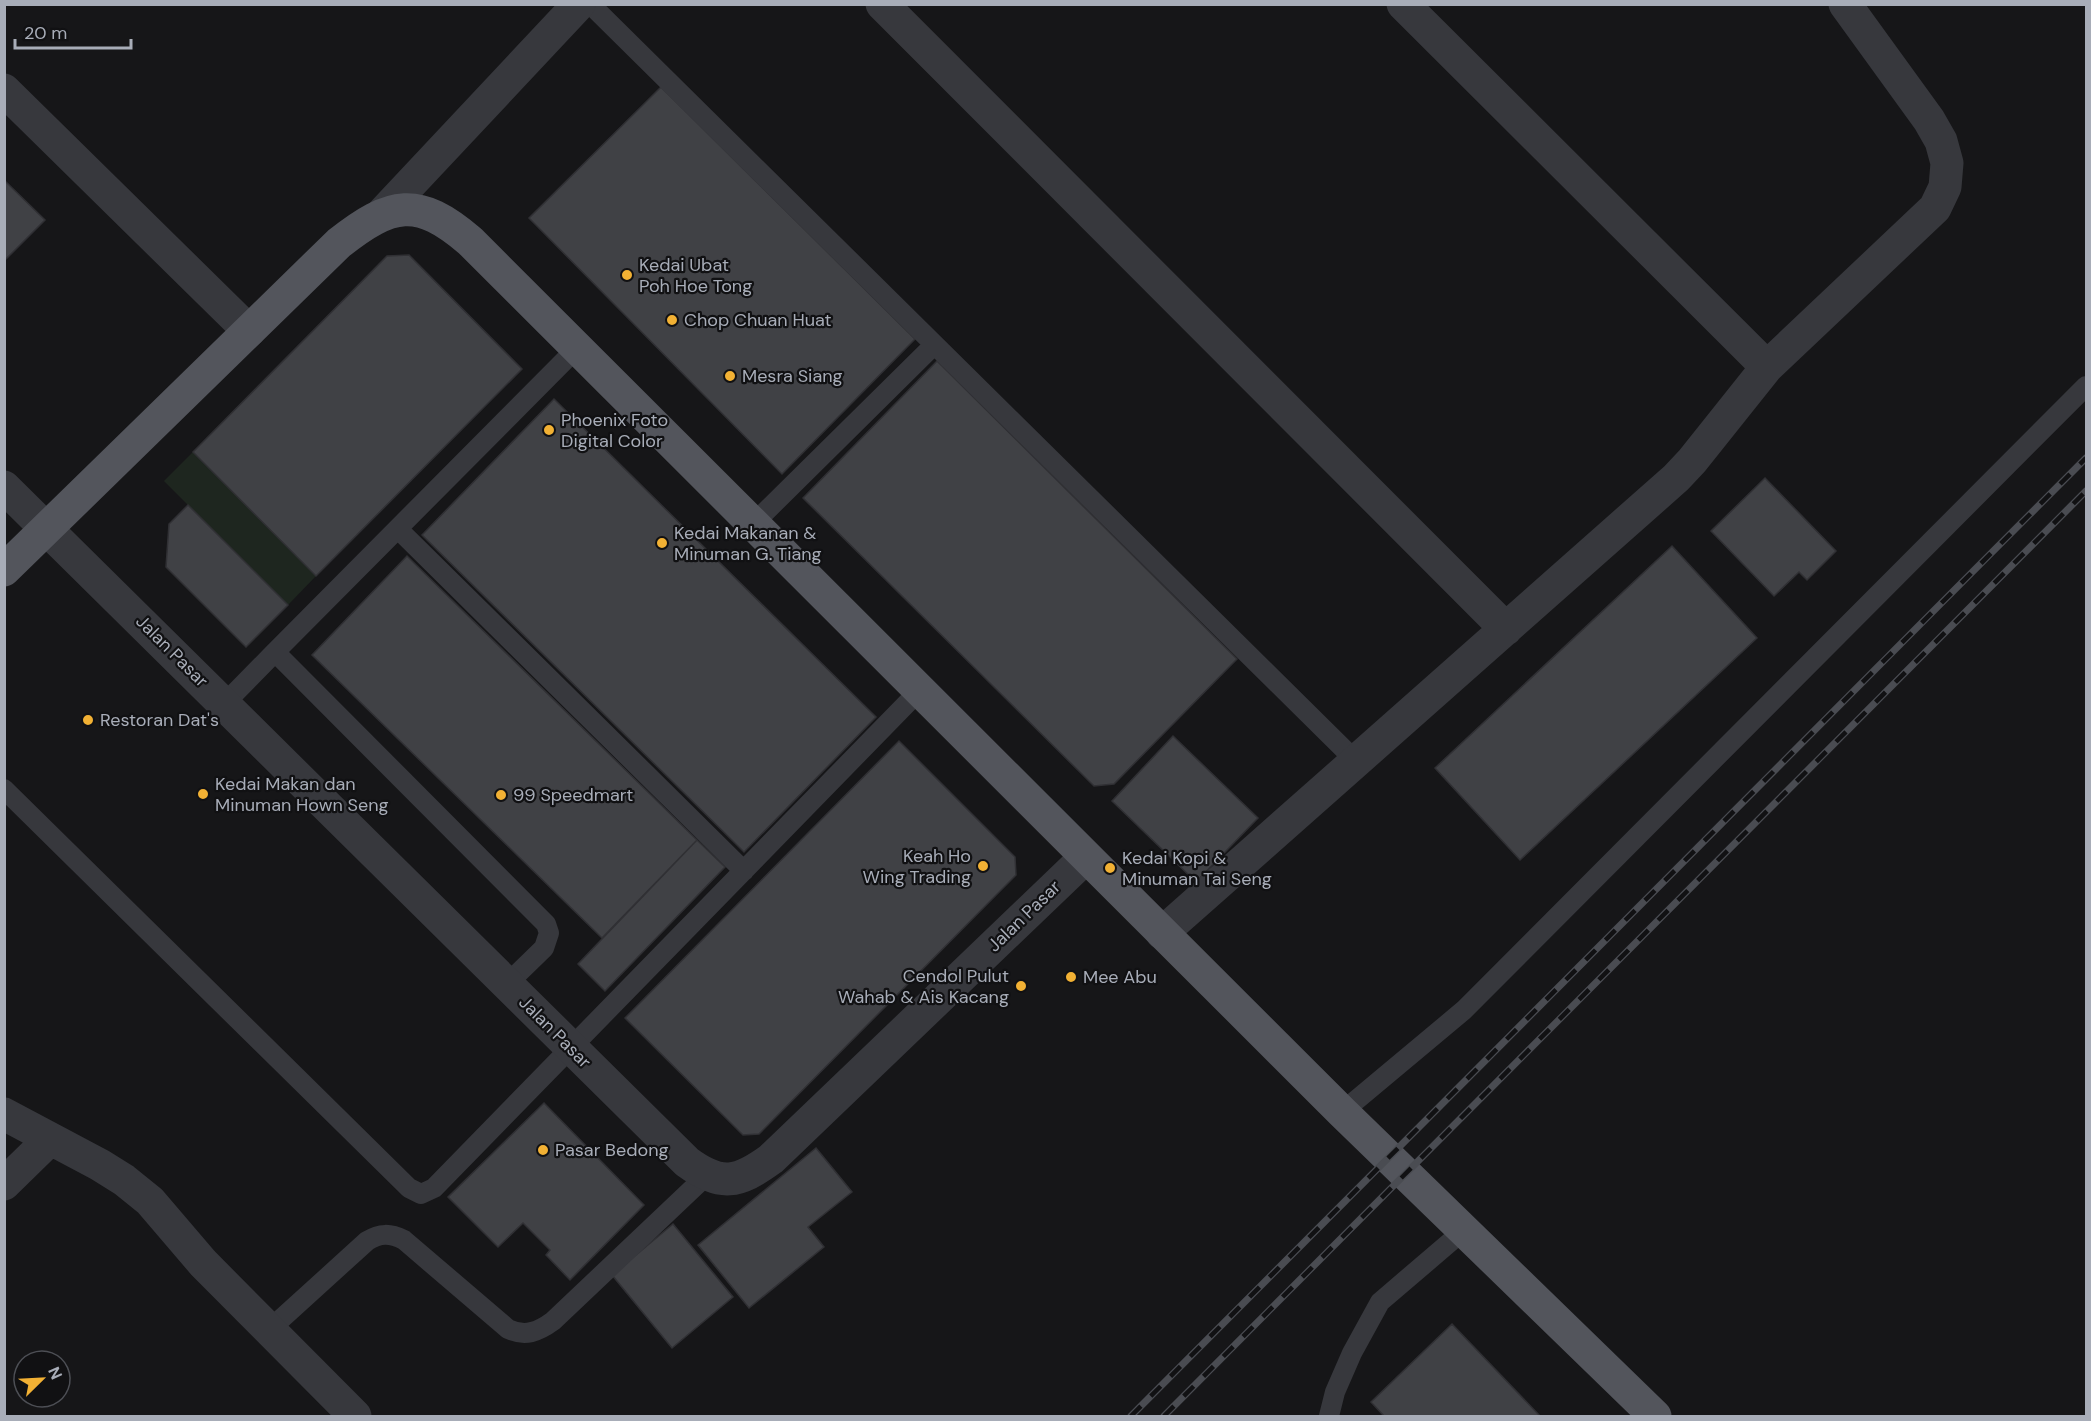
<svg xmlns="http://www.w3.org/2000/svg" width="2091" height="1421" viewBox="0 0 2091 1421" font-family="'DM Sans',sans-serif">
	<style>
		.green { fill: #1e261f }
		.building { fill: #404145; stroke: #303034; stroke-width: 1.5 }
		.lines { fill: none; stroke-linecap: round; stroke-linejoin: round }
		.lane { stroke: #37383d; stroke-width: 20 }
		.street { stroke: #37383d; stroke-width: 33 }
		.primary { stroke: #53555c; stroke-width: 33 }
		.rail-casing { stroke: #4a4c52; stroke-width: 7 }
		.rail { stroke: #111113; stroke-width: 4.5; stroke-dasharray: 14; stroke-linecap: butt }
		.poi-dot { fill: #f2b134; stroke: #111113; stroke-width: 2 }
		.labels { text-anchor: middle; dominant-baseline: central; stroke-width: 4.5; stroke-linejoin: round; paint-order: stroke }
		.poi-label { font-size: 18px; fill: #a8adb8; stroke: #111113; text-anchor: start }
		.street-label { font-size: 18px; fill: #a8adb8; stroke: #111113 }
	</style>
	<rect width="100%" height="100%" fill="#161618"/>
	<!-- green -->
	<path class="green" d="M193,452L316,576L288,605L164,481Z"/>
	<!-- building -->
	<path class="building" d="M661,87L915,339L782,474L529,218Z
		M4,180L45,220L4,261Z
		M409,255L522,369L316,576L193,452L387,256Z
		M937,361L1237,659L1114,784L1094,786L803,498Z
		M554,399L876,717L744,852L422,535Z
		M1765,478L1836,551L1807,580L1799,572L1774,596L1711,531Z
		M188,505L288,605L246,647L166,567L169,524Z
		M1672,546L1757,638L1520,860L1435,768Z
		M407,556L697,840L602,938L312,655Z
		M1173,736L1258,818L1196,882L1112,801Z
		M899,741L1015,857L1016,875L759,1134L743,1135L625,1018Z
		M697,840L725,867L605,991L578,964Z
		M544,1103L644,1205L570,1280L546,1255L550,1250L523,1223L498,1247L448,1197Z
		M816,1148L852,1192L808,1227L824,1247L749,1308L698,1245Z
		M673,1224L733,1297L672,1348L612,1275Z
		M1452,1324L1540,1416H1384L1371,1402Z"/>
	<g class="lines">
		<!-- lane -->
		<path class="lane" d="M590,4L1356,761
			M753,524L934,345
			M398,529L744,871
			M275,652L577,348
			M225,703L275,652L546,924L549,933L544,948L507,984
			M4,789L409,1188L421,1194L434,1188L919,691
			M1342,1112L1464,1010L2086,386
			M269,1330L367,1241C380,1233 390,1233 404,1240L508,1329C525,1337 538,1332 553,1321L707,1175
			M1329,1416L1335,1392L1352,1353L1380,1302L1463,1231"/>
		<!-- street -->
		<path class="street" d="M882,4L1506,629
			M1403,4L1767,367
			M4,90L249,331
			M381,215L579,4
			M4,487L687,1162C721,1187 738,1183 771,1159L1086,857
			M1162,933L1676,478L1692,461L1767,367L1935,208L1945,187L1947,163L1941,141L1929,120L1845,4
			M4,1114L100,1165L124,1180L150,1201L203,1263L355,1416
			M4,1184L50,1139"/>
		<!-- primary -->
		<path class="primary" d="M4,570L339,243C391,202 418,196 470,241L1342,1112L1655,1416"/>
		<!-- rail casing -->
		<g class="rail-casing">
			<path id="rail" d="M1131,1416L2086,458
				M1164,1416L2086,491"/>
		</g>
		<!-- rail -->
		<use href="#rail" class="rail"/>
	</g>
	<!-- markers -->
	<g class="poi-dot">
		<circle cx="627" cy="275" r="6"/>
		<circle cx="672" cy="320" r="6"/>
		<circle cx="730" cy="376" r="6"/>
		<circle cx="549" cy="430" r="6"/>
		<circle cx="662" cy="543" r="6"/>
		<circle cx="88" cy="720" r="6"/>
		<circle cx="203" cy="794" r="6"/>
		<circle cx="501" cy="795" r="6"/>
		<circle cx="983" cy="866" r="6"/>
		<circle cx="1110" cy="868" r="6"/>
		<circle cx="1071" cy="977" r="6"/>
		<circle cx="1021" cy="986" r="6"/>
		<circle cx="543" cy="1150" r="6"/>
	</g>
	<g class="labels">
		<!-- poi labels -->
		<g class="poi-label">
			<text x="639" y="265">Kedai Ubat<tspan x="639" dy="21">Poh Hoe Tong</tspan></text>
			<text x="684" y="320">Chop Chuan Huat</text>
			<text x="742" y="376">Mesra Siang</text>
			<text x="561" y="420">Phoenix Foto<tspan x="561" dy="21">Digital Color</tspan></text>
			<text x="674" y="533">Kedai Makanan &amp;<tspan x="674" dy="21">Minuman G. Tiang</tspan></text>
			<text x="100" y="720">Restoran Dat's</text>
			<text x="215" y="784">Kedai Makan dan<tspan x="215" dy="21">Minuman Hown Seng</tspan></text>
			<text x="513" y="795">99 Speedmart</text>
			<text x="971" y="856" text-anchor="end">Keah Ho<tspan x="971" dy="21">Wing Trading</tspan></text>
			<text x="1122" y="858">Kedai Kopi &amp;<tspan x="1122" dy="21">Minuman Tai Seng</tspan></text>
			<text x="1009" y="976" text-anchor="end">Cendol Pulut<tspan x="1009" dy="21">Wahab &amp; Ais Kacang</tspan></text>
			<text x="1083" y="977">Mee Abu</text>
			<text x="555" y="1150">Pasar Bedong</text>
		</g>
		<!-- street labels -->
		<g class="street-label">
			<text transform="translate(172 651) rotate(45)">Jalan Pasar</text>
			<text transform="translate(1024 916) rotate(-44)">Jalan Pasar</text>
			<text transform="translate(555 1032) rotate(45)">Jalan Pasar</text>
		</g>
	</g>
	<!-- border -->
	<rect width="2091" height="1421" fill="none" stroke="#a8adb8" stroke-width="12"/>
	<!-- north arrow -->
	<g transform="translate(42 1379) rotate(66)"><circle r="28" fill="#111113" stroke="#4d4f55" stroke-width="1.5"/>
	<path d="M0-4.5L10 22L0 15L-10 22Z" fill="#f2b134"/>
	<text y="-9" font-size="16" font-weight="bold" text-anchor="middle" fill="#a8adb8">N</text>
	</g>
	<!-- scale -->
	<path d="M15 39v9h116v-9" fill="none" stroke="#a8adb8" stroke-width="3"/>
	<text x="24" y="39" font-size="18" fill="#a8adb8" stroke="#111113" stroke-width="4.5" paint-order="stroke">20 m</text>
</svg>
